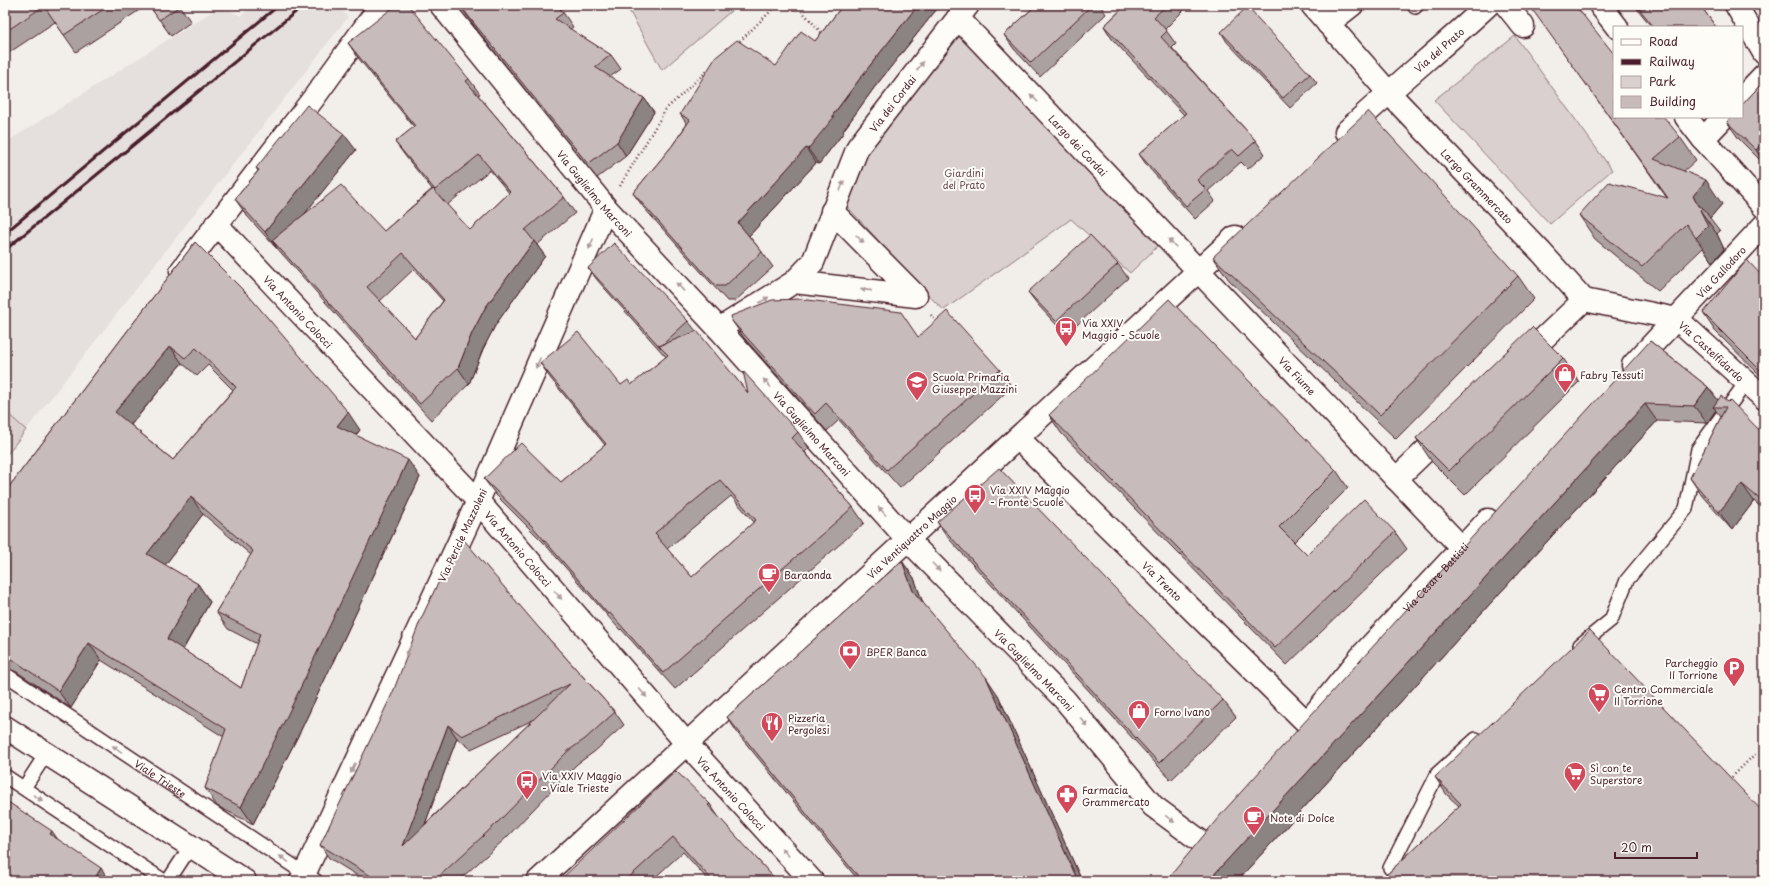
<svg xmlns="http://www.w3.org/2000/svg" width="1769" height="886" viewBox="0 0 1769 886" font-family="'Playpen Sans',sans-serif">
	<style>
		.built { fill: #e5dfdd }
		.green { fill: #d9d0cf; stroke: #92787d }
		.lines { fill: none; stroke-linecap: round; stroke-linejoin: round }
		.lane-casing { stroke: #4a1f2b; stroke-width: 16 }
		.street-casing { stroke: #4a1f2b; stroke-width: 25 }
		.secondary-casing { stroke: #4a1f2b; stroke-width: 25 }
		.path { stroke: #4a1f2b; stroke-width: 2.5; stroke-dasharray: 1 3; stroke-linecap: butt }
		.lane { stroke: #fdfcf7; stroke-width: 13 }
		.street { stroke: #fdfcf7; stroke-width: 22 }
		.secondary { stroke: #fdfcf7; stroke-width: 22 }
		.rail { stroke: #4a1f2b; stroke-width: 3 }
		.wall { fill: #aca1a1; stroke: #4a1f2b; fill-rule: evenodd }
		.shaded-wall { fill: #8c8383; stroke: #4a1f2b }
		.building { fill: #c8bbbb; stroke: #4a1f2b; fill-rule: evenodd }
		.oneway { fill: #ac999b }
		.labels { text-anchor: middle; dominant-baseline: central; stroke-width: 4; stroke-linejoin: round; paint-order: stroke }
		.street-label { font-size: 10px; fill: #4a1f2b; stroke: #fdfcf7 }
		.park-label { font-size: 10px; fill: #6e4b54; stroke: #fdfcf7 }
		.poi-label { font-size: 10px; fill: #4a1f2b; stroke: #fdfcf7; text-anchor: start }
	</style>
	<rect width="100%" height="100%" fill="#f2efeb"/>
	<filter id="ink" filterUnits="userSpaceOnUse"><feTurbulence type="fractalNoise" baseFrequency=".025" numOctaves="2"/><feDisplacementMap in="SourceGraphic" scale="8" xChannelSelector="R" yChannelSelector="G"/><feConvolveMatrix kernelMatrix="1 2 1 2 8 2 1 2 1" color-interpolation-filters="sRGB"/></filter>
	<g filter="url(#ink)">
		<!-- built -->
		<path class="built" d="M253,5H341L339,7L348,17L5,457V143L221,6L241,16Z"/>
		<!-- green -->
		<path class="green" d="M626,5H738L662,70Z
			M958,33L1160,244L1130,273L1071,219L944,310L935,302L843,202L863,151Z
			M1515,36L1612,170L1550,224L1434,100Z
			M5,411L26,430L5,457Z"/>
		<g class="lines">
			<!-- lane casing -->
			<g class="lane-casing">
				<g id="lane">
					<path d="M1414,5L1415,7L1417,5"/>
					<path d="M1580,645L1611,620L1627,580L1686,509L1698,449L1747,381"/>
					<path id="s1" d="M5,674L316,881"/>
					<path d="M5,776L164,881"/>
					<path d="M24,788L46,754"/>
					<path d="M1390,868L1438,773L1476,739"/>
					<path d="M168,881L191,846"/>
				</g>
			</g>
			<!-- street casing -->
			<g class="street-casing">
				<g id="street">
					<path id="s2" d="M1312,5L1388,92L1541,252L1584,300L1677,319"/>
					<path d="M1506,5L1523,26"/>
					<path d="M1600,5L1617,27"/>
					<path d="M1736,5L1764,53"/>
					<path id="s3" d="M958,18L1462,548"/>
					<path d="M1328,24L1352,5"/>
					<path d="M1742,98L1764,75"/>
					<path d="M1686,117L1703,139"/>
					<path d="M1724,117L1703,139L1764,207"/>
					<path id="s4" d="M216,224L478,501L301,881"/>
					<path d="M181,271L313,99L381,5"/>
					<path d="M794,282L916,296L832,211"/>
					<path id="s5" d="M1677,319L1764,398"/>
					<path id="s6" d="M719,329L794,282L813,262L858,147L968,5"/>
					<path d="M1521,360L1584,300"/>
					<path id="s7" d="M1633,365L1764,225"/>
					<path id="s8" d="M1018,438L1307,723"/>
					<path d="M1396,479L1447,430"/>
					<path id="s9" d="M908,540L1065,700L1153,806L1203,843"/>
					<path id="s10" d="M1316,712L1364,653L1488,520"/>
					<path id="s11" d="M687,744L812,881"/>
				</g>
			</g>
			<!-- secondary casing -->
			<g class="secondary-casing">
				<g id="secondary">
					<path id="s12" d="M441,5L606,208L719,329L908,540"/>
					<path id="s13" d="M1346,132C1392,88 1442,48 1488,5"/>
					<path id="s14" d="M606,208L478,501L687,744"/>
					<path d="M5,727L245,881"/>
					<path id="s15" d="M538,881L1235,237"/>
				</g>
			</g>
			<!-- path -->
			<path class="path" d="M796,5L823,34
				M737,44L777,5
				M620,186L666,109L708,70
				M931,315L938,324
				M1729,780L1757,752"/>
			<!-- lane -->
			<use href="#lane" class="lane"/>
			<!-- street -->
			<use href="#street" class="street"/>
			<!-- secondary -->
			<use href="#secondary" class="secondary"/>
			<!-- rail -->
			<path class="rail" d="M5,233L279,5
				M5,250L304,5"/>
		</g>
		<!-- wall -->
		<path class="wall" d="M5,5H147L76,52L55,22L10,52L5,44Z
			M149,5H179L191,22L171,36Z
			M459,5H558L573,27L570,29L611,55L621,69L610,77L644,98L654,112L626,156L597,178L482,36Z
			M843,5H940L874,88L843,131L844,132L819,164L816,163L749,236L762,252L773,267L735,301H727L644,208L633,193L672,146L687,124L680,114L776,66L815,41Z
			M1036,5H1100L1106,14L1040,77L1014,49L1004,35Z
			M1126,5H1189L1165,29L1176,44L1172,48L1256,141L1265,154L1248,169L1241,162L1208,191L1215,201L1195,219L1148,167L1139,154L1184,115L1112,39L1104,26Z
			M1634,5H1700L1716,27H1652Z
			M1760,5H1764V10Z
			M1544,25L1680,137L1696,160L1684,171L1722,204L1710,218L1720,231L1717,234L1724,249L1713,262L1703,248L1658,291L1595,239L1579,215L1667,198Z
			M1221,32L1310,74L1317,83L1290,108L1227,42Z
			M348,43L469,79L480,94L478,95L564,197L575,213L537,245L545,256L496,324L483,349L469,384L431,420L283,255L277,248H276L247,216L235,199L258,171L256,168L356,150L304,214L384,231L432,189L406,157L395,142L414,127L359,59ZM490,170L509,193L470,230L447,205ZM414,269L443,301L415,338L380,301Z
			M1764,81V164L1739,139L1727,122Z
			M195,242L360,430L356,435L420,477L300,732L253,824L217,806L205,788L224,737L101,660L71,708L17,672L5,667V492ZM182,363L197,376L208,365L233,390L173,460L131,425ZM203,514L251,555L216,612L228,629L257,644L241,688L183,650L210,602L198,584L165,565Z
			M1213,257L1518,276L1534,299L1396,439L1229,280Z
			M1118,264L1128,278L1066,335L1038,305L1028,292Z
			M588,268L688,321L696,331L748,393L798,432L809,448L805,452L853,507L864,523L675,689L621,629L620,630L543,542L496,495L484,479L561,482L605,445L551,379L540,363L621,385H631L666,357L598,281ZM731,496L754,522L692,577L667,549Z
			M1764,278V379L1715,331L1703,313Z
			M732,321L918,337L1000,370L1012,387L900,488L839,420L827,431L744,338Z
			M1650,341L1708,387L1718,400L1764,435V510L1754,501L1732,530L1702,496L1690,478L1721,417L1716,411L1707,423L1657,421L1237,881Z
			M1563,358L1579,382L1465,495L1432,462L1416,438Z
			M1049,415L1336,470L1348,488L1294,542L1307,555L1395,532L1407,549L1287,665L1061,433Z
			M937,522L1223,700L1236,717L1171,780L949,539Z
			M902,561L914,578L923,603L998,695L1082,881H859L739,735L727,717Z
			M539,628L615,712L624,725L594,752L577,764L506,838L458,881H366L329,858L320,845ZM533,720L425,824L457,738L471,749Z
			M1435,777L1764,813V881H1380L1459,806L1447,795Z
			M710,804L720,819L777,881H709L683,852L651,881H559Z"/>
		<!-- shaded-wall -->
		<path class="shaded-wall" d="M918,5H940L874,88L843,131L844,132L819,164L808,149L864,73Z
			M644,98L654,112L626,156L617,142Z
			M344,134L356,150L278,247L272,240L277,248H276L265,232Z
			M1764,141V162L1756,150Z
			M806,148L816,163L748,237L738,223Z
			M1706,180L1722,204L1710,218L1703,208L1698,206L1693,196Z
			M1700,210L1717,234L1724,249L1713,262L1696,238Z
			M534,241L545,256L496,324L483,349L469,384L458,368L472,333L485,308Z
			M170,346L182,363L127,429L115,412Z
			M1708,387L1721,404L1713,407L1716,410L1707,423L1694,406Z
			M1645,404L1657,421L1237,881H1208Z
			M348,412L360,430L349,443L337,426Z
			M408,460L420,477L300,732L253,824L241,807Z
			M1742,484L1754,501L1732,530L1719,512Z
			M191,497L203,514L160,572L147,554Z
			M902,561L914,578L925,608L913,591Z
			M198,584L210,602L179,656L167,639Z
			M89,643L101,660L71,708L58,691Z
			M986,677L998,695L1082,881H1078Z
			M448,725L457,738L412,859L403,846Z
			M52,831L63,847L50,834Z
			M101,868L110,881H93Z"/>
		<!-- building -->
		<path class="building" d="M5,5H110L64,35L44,6L5,32Z
			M149,5H179L180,6L159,20Z
			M396,5H408L469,79L466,81L564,197L525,230L534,241L485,308L472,333L458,368L420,404L272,240L341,185L384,231L433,189L470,230L510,192L479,155L435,190L395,142L415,126L348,43ZM403,253L444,300L415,338L367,287Z
			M460,5H558L563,13L555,19L611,55L595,67L644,98L617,142L588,164L473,22Z
			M843,5H918L864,73L832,116L834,117L808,149L806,148L738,223L762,252L725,286H716L633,193L672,146L690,120L680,114L716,57L737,40L776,66L801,31L815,41Z
			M1036,5H1092L1031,63L1004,35Z
			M1126,5H1167L1154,17L1167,31L1161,37L1256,141L1239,156L1232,149L1197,180L1206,189L1186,206L1139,154L1186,113L1104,26Z
			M1529,5H1575L1614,54V117H1664L1680,137L1654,159L1706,180L1693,196L1698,206L1703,208L1700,210L1708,226L1696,238L1686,224L1642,267L1579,215L1609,182L1668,198Z
			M1636,5H1700L1716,27H1654Z
			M1247,7L1310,74L1283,98L1221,32Z
			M1764,81V141L1756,150L1727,122L1731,117H1742V105Z
			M307,105L344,134L265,232L235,199L259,170L256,168Z
			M1368,111L1518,276L1380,415L1213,257Z
			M1090,235L1118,264L1056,321L1028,292Z
			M195,242L249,296L348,412L337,426L408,460L288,714L241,807L205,788L226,729L89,643L58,691L5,654V492ZM170,346L185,358L196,348L236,387L173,460L115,412ZM191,497L253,551L216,612L260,634L241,688L167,639L198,584L147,554Z
			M614,243L688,321L662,345L659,346L660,347L588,268Z
			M1747,260L1764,278V374L1703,313Z
			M800,299L901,312L918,337L947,311L1000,370L887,470L826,403L815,414L732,321L731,316L772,300Z
			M1169,299L1336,470L1279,527L1307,555L1364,499L1395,532L1275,648L1049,415Z
			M1532,327L1563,358L1449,471L1416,438Z
			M697,331L748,393L743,371L798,432L792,438L853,507L663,673L610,613L608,614L532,526L484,479L521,443L561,482L606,444L540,363L578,332L621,385L628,380L631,385L668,355L659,346ZM720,480L756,520L692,577L657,537L658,536L655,533Z
			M1650,341L1708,387L1694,406L1645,404L1208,881H1166L1223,812Z
			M1721,396L1728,402L1730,400L1764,435V503L1742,484L1719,512L1690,478L1726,407H1713Z
			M999,468L1223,700L1159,763L937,522Z
			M464,540L539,628L615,712L585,739L568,751L496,824L434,881H379L320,845L393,692L420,621L436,587ZM570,684L403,846L448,725L462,736Z
			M902,561L913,591L986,677L1078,881H863L851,868L727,717Z
			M1590,630L1764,813V877L1760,881H1380L1461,804L1435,777Z
			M676,771L710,804L708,805L777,881H713L673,837L625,881H559Z
			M5,800L52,831L50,834L101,868L93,881H5Z"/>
		<!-- one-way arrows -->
		<defs><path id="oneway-solid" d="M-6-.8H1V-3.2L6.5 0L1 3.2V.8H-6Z"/></defs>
		<g class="oneway">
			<use href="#oneway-solid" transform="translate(920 66) rotate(-52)"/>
			<use href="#oneway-solid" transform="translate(1034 98) rotate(-134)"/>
			<use href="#oneway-solid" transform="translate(842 186) rotate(-68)"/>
			<use href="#oneway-solid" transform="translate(860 239) rotate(45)"/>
			<use href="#oneway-solid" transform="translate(1172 243) rotate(-134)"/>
			<use href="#oneway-solid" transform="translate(591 244) rotate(114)"/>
			<use href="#oneway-solid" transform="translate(680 287) rotate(-133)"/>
			<use href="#oneway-solid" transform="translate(866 290) rotate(-174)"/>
			<use href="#oneway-solid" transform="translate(764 300) rotate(-32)"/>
			<use href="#oneway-solid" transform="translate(538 363) rotate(114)"/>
			<use href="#oneway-solid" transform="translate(767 383) rotate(-132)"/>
			<use href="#oneway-solid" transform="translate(882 511) rotate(-132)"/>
			<use href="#oneway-solid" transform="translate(936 567) rotate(46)"/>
			<use href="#oneway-solid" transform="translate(558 595) rotate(49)"/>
			<use href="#oneway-solid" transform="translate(408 651) rotate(115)"/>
			<use href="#oneway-solid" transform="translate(643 693) rotate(49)"/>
			<use href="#oneway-solid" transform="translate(1084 722) rotate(50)"/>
			<use href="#oneway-solid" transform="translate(117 749) rotate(-146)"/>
			<use href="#oneway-solid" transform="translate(353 768) rotate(115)"/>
			<use href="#oneway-solid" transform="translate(38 798) rotate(33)"/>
			<use href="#oneway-solid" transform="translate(1170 819) rotate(37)"/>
			<use href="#oneway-solid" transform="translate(785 852) rotate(-133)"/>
			<use href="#oneway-solid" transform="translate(284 859) rotate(-146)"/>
		</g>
	</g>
	<!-- icons -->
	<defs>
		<g id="bus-pin" transform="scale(1.15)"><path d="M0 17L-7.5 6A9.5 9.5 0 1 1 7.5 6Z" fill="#d1495b" stroke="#fdfcf7"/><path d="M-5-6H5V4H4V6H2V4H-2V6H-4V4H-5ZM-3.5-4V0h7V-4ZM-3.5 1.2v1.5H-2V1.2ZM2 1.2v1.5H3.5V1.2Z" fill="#fff"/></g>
		<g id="shop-pin" transform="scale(1.15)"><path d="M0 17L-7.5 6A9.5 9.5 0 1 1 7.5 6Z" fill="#d1495b" stroke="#fdfcf7"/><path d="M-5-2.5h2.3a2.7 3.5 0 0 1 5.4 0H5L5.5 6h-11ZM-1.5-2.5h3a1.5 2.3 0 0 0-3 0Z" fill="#fff"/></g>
		<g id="school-pin" transform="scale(1.15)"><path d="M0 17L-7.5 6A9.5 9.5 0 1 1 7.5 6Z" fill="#d1495b" stroke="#fdfcf7"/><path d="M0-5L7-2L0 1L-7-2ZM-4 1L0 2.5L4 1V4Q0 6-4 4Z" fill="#fff"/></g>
		<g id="cafe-pin" transform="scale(1.15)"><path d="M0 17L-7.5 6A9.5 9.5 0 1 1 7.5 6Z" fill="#d1495b" stroke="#fdfcf7"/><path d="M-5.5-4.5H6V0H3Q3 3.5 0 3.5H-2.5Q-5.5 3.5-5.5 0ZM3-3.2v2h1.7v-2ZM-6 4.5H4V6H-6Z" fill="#fff"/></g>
		<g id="bank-pin" transform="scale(1.15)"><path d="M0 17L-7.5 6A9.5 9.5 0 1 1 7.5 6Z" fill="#d1495b" stroke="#fdfcf7"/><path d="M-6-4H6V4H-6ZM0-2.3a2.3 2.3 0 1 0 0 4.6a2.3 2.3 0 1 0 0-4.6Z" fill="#fff"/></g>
		<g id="parking-pin" transform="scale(1.15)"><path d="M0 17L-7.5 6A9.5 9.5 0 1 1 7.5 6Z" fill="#d1495b" stroke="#fdfcf7"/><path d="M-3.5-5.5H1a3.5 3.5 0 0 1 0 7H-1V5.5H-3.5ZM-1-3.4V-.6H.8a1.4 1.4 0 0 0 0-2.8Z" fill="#fff"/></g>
		<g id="supermarket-pin" transform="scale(1.15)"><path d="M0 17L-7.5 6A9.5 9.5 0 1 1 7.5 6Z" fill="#d1495b" stroke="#fdfcf7"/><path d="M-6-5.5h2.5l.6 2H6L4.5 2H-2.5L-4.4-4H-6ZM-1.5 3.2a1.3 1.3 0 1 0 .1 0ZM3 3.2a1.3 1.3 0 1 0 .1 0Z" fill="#fff"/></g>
		<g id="restaurant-pin" transform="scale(1.15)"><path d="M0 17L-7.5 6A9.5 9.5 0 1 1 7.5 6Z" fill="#d1495b" stroke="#fdfcf7"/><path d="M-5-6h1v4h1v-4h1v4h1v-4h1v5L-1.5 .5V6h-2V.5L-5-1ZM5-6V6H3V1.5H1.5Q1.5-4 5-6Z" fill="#fff"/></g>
		<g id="pharmacy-pin" transform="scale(1.15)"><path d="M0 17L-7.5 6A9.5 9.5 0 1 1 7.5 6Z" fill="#d1495b" stroke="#fdfcf7"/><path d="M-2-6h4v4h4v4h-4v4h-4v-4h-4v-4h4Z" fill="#fff"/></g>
	</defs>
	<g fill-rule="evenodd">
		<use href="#bus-pin" x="1066" y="328"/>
		<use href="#shop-pin" x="1565" y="374"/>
		<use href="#school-pin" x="917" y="382"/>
		<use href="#bus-pin" x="975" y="495"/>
		<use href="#cafe-pin" x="769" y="574"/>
		<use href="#bank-pin" x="850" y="651"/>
		<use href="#parking-pin" x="1734" y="668"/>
		<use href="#supermarket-pin" x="1599" y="694"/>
		<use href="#shop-pin" x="1139" y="711"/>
		<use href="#restaurant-pin" x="772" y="723"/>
		<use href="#supermarket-pin" x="1575" y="773"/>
		<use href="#bus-pin" x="527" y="781"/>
		<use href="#pharmacy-pin" x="1067" y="795"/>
		<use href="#cafe-pin" x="1254" y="817"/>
	</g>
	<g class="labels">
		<!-- street labels -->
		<g class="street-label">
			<text stroke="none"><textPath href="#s13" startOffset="124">Via del Prato</textPath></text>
			<text stroke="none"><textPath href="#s6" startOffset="295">Via dei Cordai</textPath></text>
			<text stroke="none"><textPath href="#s3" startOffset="175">Largo dei Cordai</textPath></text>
			<text stroke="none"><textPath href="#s2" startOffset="245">Largo Grammercato</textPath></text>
			<text stroke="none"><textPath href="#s12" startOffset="243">Via Guglielmo Marconi</textPath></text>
			<text stroke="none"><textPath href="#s7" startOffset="128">Via Gallodoro</textPath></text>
			<text stroke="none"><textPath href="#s4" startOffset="120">Via Antonio Colocci</textPath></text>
			<text stroke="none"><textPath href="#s5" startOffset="47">Via Castelfidardo</textPath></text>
			<text stroke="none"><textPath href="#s3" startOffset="493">Via Fiume</textPath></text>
			<text stroke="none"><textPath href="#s12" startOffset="567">Via Guglielmo Marconi</textPath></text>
			<text transform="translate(462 535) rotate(-65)">Via Pericle Mazzoleni</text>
			<text stroke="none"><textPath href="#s15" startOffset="508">Via Ventiquattro Maggio</textPath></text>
			<text stroke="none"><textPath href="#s14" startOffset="382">Via Antonio Colocci</textPath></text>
			<text stroke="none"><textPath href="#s10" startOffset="180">Via Cesare Battisti</textPath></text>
			<text stroke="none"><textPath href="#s8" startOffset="203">Via Trento</textPath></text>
			<text stroke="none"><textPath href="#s9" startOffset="181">Via Guglielmo Marconi</textPath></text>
			<text stroke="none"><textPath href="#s1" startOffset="187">Viale Trieste</textPath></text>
			<text stroke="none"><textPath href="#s11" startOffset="66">Via Antonio Colocci</textPath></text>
		</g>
		<!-- park labels -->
		<g class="park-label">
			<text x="964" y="172">Giardini<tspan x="964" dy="12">del Prato</tspan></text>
		</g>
		<!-- poi labels -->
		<g class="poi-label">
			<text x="1082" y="322">Via XXIV<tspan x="1082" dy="12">Maggio - Scuole</tspan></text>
			<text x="1580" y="374">Fabry Tessuti</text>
			<text x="932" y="376">Scuola Primaria<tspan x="932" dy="12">Giuseppe Mazzini</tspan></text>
			<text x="990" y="489">Via XXIV Maggio<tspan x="990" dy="12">- Fronte Scuole</tspan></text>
			<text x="784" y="574">Baraonda</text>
			<text x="866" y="651">BPER Banca</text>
			<text x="1718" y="662" text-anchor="end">Parcheggio<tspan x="1718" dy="12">Il Torrione</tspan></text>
			<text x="1614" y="688">Centro Commerciale<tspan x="1614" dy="12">Il Torrione</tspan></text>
			<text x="1154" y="711">Forno Ivano</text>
			<text x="788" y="717">Pizzeria<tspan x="788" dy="12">Pergolesi</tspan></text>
			<text x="1590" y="767">Sì con te<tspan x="1590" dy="12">Superstore</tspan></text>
			<text x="542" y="775">Via XXIV Maggio<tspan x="542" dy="12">- Viale Trieste</tspan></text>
			<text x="1082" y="789">Farmacia<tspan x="1082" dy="12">Grammercato</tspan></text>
			<text x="1270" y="817">Note di Dolce</text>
		</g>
	</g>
	<!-- margin -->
	<rect width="1769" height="886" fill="none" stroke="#fdfcf7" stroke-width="20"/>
	<rect x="10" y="10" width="1749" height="866" fill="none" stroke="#4a1f2b" stroke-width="1.5" filter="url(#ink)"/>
	<!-- legend -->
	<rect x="1613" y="26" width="130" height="92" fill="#fdfcf7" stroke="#b5a4a5"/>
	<rect x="1621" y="39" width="20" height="6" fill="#fdfcf7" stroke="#b5a4a5"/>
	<text x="1649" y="46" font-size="12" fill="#4a1f2b">Road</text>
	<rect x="1621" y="59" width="20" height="6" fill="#4a1f2b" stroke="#b5a4a5"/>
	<text x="1649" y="66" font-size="12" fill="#4a1f2b">Railway</text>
	<rect x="1621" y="76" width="20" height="12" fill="#d9d0cf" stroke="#b5a4a5"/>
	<text x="1649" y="86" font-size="12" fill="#4a1f2b">Park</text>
	<rect x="1621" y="96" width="20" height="12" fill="#c8bbbb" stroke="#b5a4a5"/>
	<text x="1649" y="106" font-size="12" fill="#4a1f2b">Building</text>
	<!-- scale -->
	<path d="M1615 852v6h82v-6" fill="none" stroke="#4a1f2b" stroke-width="2"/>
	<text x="1621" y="852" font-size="12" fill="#4a1f2b" stroke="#fdfcf7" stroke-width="3" paint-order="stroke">20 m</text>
</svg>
